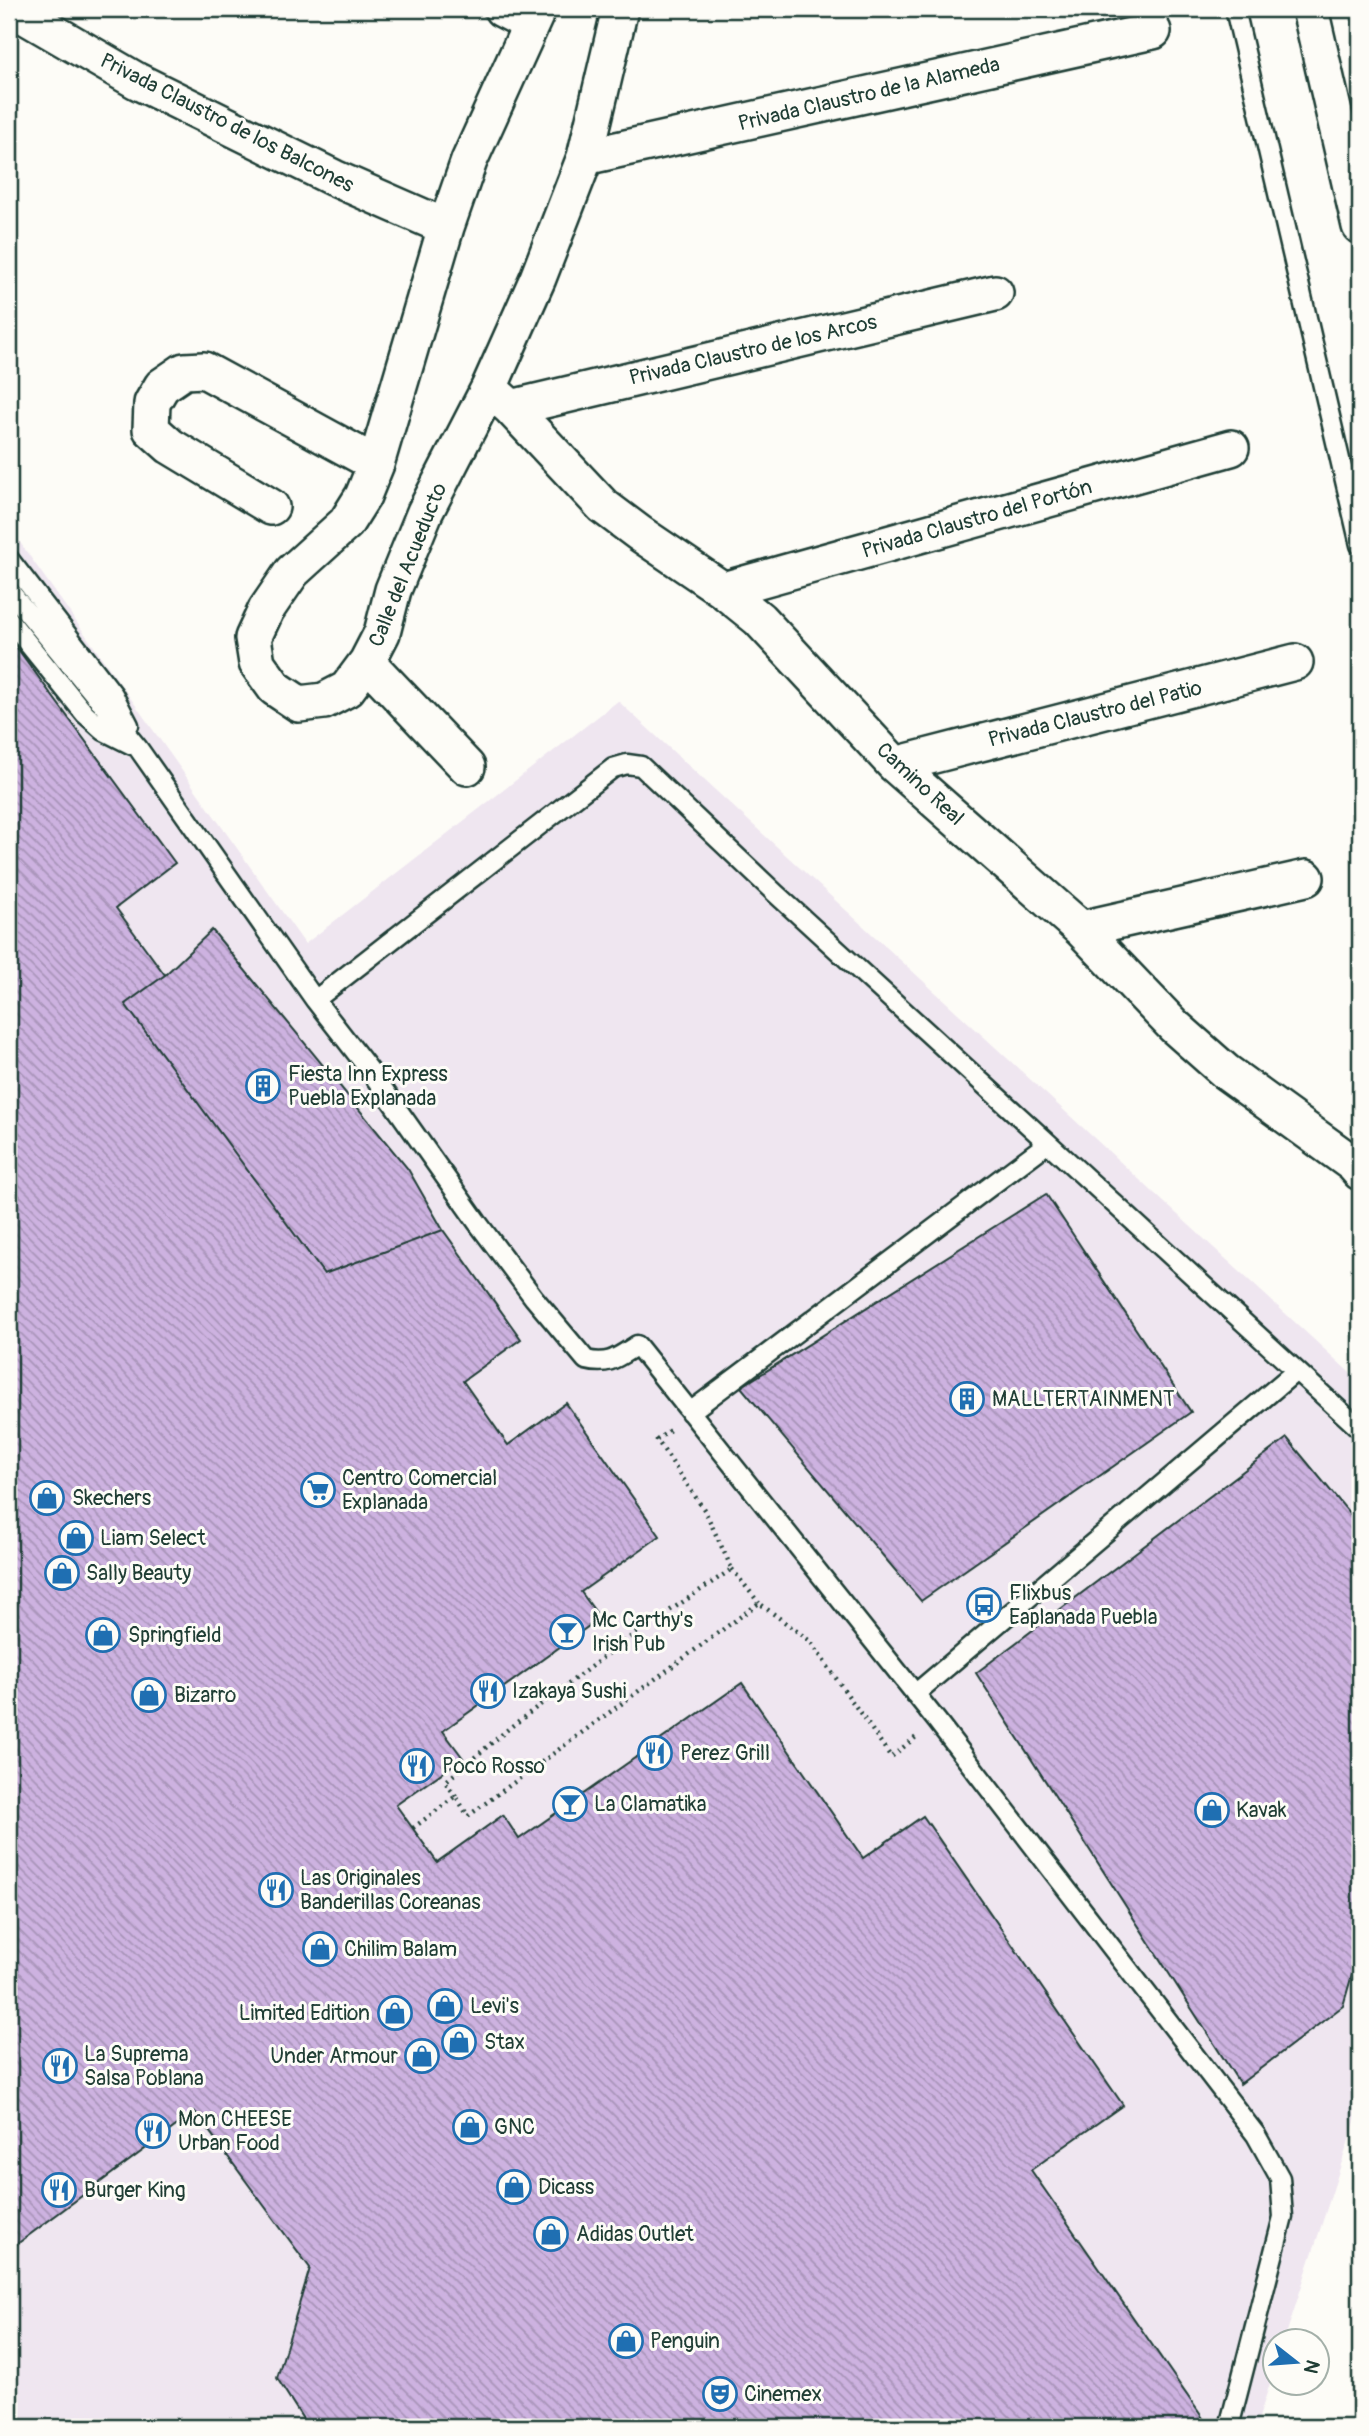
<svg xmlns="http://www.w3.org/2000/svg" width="1369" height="2436" viewBox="0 0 1369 2436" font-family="Pangolin,sans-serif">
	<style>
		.built { fill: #efe6f0 }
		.building { fill: url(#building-back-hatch); stroke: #1f3d34; stroke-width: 2 }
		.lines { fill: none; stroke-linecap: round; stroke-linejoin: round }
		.lane-casing { stroke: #1f3d34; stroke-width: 23 }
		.street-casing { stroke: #1f3d34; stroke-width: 40 }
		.path { stroke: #1f3d34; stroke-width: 4.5; stroke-dasharray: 2 5; stroke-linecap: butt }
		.lane { stroke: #fdfcf7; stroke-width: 18 }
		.street { stroke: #fdfcf7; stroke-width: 35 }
		.labels { text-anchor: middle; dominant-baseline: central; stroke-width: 6; stroke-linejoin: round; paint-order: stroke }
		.street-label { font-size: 21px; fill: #1f3d34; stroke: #fdfcf7 }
		.poi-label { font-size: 21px; fill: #1f3d34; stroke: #fdfcf7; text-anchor: start }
	</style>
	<defs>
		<pattern id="building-back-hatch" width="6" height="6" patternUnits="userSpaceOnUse" patternTransform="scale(1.75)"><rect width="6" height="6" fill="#cdb2e0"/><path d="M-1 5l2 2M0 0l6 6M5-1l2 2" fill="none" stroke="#a692b6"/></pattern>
	</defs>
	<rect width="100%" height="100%" fill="#fdfcf7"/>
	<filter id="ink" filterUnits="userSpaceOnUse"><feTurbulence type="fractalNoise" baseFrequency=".0143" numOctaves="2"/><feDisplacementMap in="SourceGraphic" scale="14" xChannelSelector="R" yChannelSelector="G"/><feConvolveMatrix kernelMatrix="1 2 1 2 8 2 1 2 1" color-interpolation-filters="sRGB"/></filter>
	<g filter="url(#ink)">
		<!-- built -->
		<path class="built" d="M9,527L305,944L618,701L1360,1382V2106L1284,2341L1274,2342V2371L1256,2427H9Z"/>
		<!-- building -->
		<path class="building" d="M9,637L175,863L116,908L165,975L125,1004L324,1274L443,1230L521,1339L463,1381L508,1445L566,1403L660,1536L581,1592L600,1618L443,1731L463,1758L396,1805L437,1862L503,1815L519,1839L742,1683L863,1858L923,1816L1123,2105L1031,2170L1209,2427H308L277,2378L310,2268L195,2112L9,2250Z
			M212,930L408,1169L443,1230L324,1274L125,1004L165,975Z
			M1046,1194L1191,1412L921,1601L741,1387Z
			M1287,1438L1360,1526V1947L1343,2006L1240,2084L976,1673Z"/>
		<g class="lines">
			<!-- lane casing -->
			<g class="lane-casing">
				<path id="lane" d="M1235,9L1360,545
					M9,559L113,694L129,725
					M9,590L138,748L315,1000L371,1072L477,1222L534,1298L586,1360C609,1366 618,1357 637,1345L937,1721L1256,2135L1280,2178L1283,2217L1229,2427
					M9,620L85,714L104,731L132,745
					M315,1000L613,768L627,764L641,766L775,893L1048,1143L690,1412
					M1048,1143L1360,1429
					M915,1694L1296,1371"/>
			</g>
			<!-- street casing -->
			<g class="street-casing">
				<path id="street" d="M13,9L137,81L334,178L446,227
					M502,9L531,24
					M538,9L469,161L446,227L376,464L363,496L346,523L292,572L266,610L253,638L257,663L275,688L299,704L324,701L347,689L367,662L382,633L393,590L425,512L489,388L538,278L585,157L620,9
					M1310,9L1360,226
					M585,157L1153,31
					M489,388L511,408L603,506L639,533L723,590L759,619L895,765L1081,929L1174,1026L1226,1072L1353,1164L1360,1172
					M511,408L995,293
					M271,507L170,446L151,429L152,403L162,386L184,371L204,370L376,464
					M723,590L1231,448
					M367,662L467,767
					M895,765L1295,662
					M1081,929L1306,878"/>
			</g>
			<!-- path -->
			<path class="path" d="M732,1569L759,1603
				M456,1796L445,1782L512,1726L629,1638L732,1569L705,1511L657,1440L671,1429
				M413,1828L456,1796L468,1816L759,1603L810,1641L891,1757L916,1737"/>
			<!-- lane -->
			<use href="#lane" class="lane"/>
			<!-- street -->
			<use href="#street" class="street"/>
		</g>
	</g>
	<!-- icons -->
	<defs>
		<g id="building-ring" transform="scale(1.75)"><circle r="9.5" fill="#fdfcf7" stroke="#1f6fb2" stroke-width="1.5"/><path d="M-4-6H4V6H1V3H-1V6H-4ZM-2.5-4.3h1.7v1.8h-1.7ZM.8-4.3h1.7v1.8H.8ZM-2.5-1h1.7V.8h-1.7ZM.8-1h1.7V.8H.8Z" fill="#1f6fb2"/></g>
		<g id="supermarket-ring" transform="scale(1.75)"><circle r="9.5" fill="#fdfcf7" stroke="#1f6fb2" stroke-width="1.5"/><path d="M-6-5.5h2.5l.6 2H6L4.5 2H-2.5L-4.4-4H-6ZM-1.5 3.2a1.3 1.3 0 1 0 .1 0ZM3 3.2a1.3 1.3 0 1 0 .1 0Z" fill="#1f6fb2"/></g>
		<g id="shop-ring" transform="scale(1.75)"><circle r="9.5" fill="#fdfcf7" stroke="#1f6fb2" stroke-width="1.5"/><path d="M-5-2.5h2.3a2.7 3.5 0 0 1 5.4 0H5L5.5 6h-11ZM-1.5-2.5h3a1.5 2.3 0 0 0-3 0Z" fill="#1f6fb2"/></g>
		<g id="bus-ring" transform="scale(1.75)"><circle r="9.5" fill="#fdfcf7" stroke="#1f6fb2" stroke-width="1.5"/><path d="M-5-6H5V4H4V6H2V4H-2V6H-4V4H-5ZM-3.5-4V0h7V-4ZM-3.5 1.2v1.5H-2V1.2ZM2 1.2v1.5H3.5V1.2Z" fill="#1f6fb2"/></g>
		<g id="bar-ring" transform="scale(1.75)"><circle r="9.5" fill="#fdfcf7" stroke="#1f6fb2" stroke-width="1.5"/><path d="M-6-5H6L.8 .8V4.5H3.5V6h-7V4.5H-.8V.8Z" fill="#1f6fb2"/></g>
		<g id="restaurant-ring" transform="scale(1.75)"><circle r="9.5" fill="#fdfcf7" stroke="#1f6fb2" stroke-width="1.5"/><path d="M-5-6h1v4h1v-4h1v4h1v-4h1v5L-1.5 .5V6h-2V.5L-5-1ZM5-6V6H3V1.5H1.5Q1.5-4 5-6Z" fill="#1f6fb2"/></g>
		<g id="theatre-ring" transform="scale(1.75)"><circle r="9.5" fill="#fdfcf7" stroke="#1f6fb2" stroke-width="1.5"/><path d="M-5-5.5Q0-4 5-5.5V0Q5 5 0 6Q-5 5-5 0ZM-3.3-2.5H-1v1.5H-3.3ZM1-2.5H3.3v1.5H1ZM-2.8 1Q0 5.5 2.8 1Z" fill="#1f6fb2"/></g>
	</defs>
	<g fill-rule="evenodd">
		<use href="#building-ring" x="263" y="1086"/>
		<use href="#building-ring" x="967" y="1399"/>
		<use href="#supermarket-ring" x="318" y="1490"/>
		<use href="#shop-ring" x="47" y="1498"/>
		<use href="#shop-ring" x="76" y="1538"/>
		<use href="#shop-ring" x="62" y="1573"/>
		<use href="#bus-ring" x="984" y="1605"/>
		<use href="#bar-ring" x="567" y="1632"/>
		<use href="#shop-ring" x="103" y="1635"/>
		<use href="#restaurant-ring" x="488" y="1691"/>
		<use href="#shop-ring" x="149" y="1695"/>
		<use href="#restaurant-ring" x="655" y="1753"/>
		<use href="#restaurant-ring" x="417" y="1766"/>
		<use href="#bar-ring" x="570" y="1804"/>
		<use href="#shop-ring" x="1212" y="1810"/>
		<use href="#restaurant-ring" x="276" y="1890"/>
		<use href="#shop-ring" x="320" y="1949"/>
		<use href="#shop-ring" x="445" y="2006"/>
		<use href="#shop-ring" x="395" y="2013"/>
		<use href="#shop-ring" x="459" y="2042"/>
		<use href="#shop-ring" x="422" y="2056"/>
		<use href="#restaurant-ring" x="60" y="2066"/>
		<use href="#shop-ring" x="470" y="2127"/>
		<use href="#restaurant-ring" x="153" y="2131"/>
		<use href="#shop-ring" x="514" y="2187"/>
		<use href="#restaurant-ring" x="59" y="2190"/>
		<use href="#shop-ring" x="551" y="2234"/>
		<use href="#shop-ring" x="626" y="2341"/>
		<use href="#theatre-ring" x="720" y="2394"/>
	</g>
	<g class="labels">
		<!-- street labels -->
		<g class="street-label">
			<text transform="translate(869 94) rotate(-13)">Privada Claustro de la Alameda</text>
			<text transform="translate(227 123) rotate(27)">Privada Claustro de los Balcones</text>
			<text transform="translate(753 350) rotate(-13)">Privada Claustro de los Arcos</text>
			<text transform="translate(977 519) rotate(-16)">Privada Claustro del Portón</text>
			<text transform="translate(408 565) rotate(-68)">Calle del Acueducto</text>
			<text transform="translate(1095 714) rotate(-14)">Privada Claustro del Patio</text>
			<text transform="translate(920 784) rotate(43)">Camino Real</text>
		</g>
		<!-- poi labels -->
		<g class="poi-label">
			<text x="288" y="1074">Fiesta Inn Express<tspan x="288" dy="24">Puebla Explanada</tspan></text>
			<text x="992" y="1399">MALLTERTAINMENT</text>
			<text x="342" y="1478">Centro Comercial<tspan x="342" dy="24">Explanada</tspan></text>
			<text x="72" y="1498">Skechers</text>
			<text x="100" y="1538">Liam Select</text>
			<text x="86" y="1573">Sally Beauty</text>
			<text x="1009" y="1593">Flixbus<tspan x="1009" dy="24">Eaplanada Puebla</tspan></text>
			<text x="592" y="1620">Mc Carthy's<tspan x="592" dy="24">Irish Pub</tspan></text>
			<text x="128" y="1635">Springfield</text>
			<text x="512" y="1691">Izakaya Sushi</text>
			<text x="174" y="1695">Bizarro</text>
			<text x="680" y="1753">Perez Grill</text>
			<text x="442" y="1766">Poco Rosso</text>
			<text x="594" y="1804">La Clamatika</text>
			<text x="1236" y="1810">Kavak</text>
			<text x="300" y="1878">Las Originales<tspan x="300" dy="24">Banderillas Coreanas</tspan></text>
			<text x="344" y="1949">Chilim Balam</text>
			<text x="470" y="2006">Levi's</text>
			<text x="370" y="2013" text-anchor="end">Limited Edition</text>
			<text x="484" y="2042">Stax</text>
			<text x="84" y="2054">La Suprema<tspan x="84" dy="24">Salsa Poblana</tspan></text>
			<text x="398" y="2056" text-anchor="end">Under Armour</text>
			<text x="178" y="2119">Mon CHEESE<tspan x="178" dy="24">Urban Food</tspan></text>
			<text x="494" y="2127">GNC</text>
			<text x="538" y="2187">Dicass</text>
			<text x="84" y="2190">Burger King</text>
			<text x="576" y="2234">Adidas Outlet</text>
			<text x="650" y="2341">Penguin</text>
			<text x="744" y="2394">Cinemex</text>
		</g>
	</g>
	<!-- margin -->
	<rect width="1369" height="2436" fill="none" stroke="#fdfcf7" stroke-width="35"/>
	<rect x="18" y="18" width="1334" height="2401" fill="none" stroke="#1f3d34" stroke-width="2.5" filter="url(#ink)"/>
	<!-- north arrow -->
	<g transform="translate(1296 2362) rotate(107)"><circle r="33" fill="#fdfcf7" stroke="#a4b0a9" stroke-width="2"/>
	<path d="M0-5L12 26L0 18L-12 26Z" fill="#1f6fb2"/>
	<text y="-10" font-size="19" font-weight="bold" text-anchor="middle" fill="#1f3d34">N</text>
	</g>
</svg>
